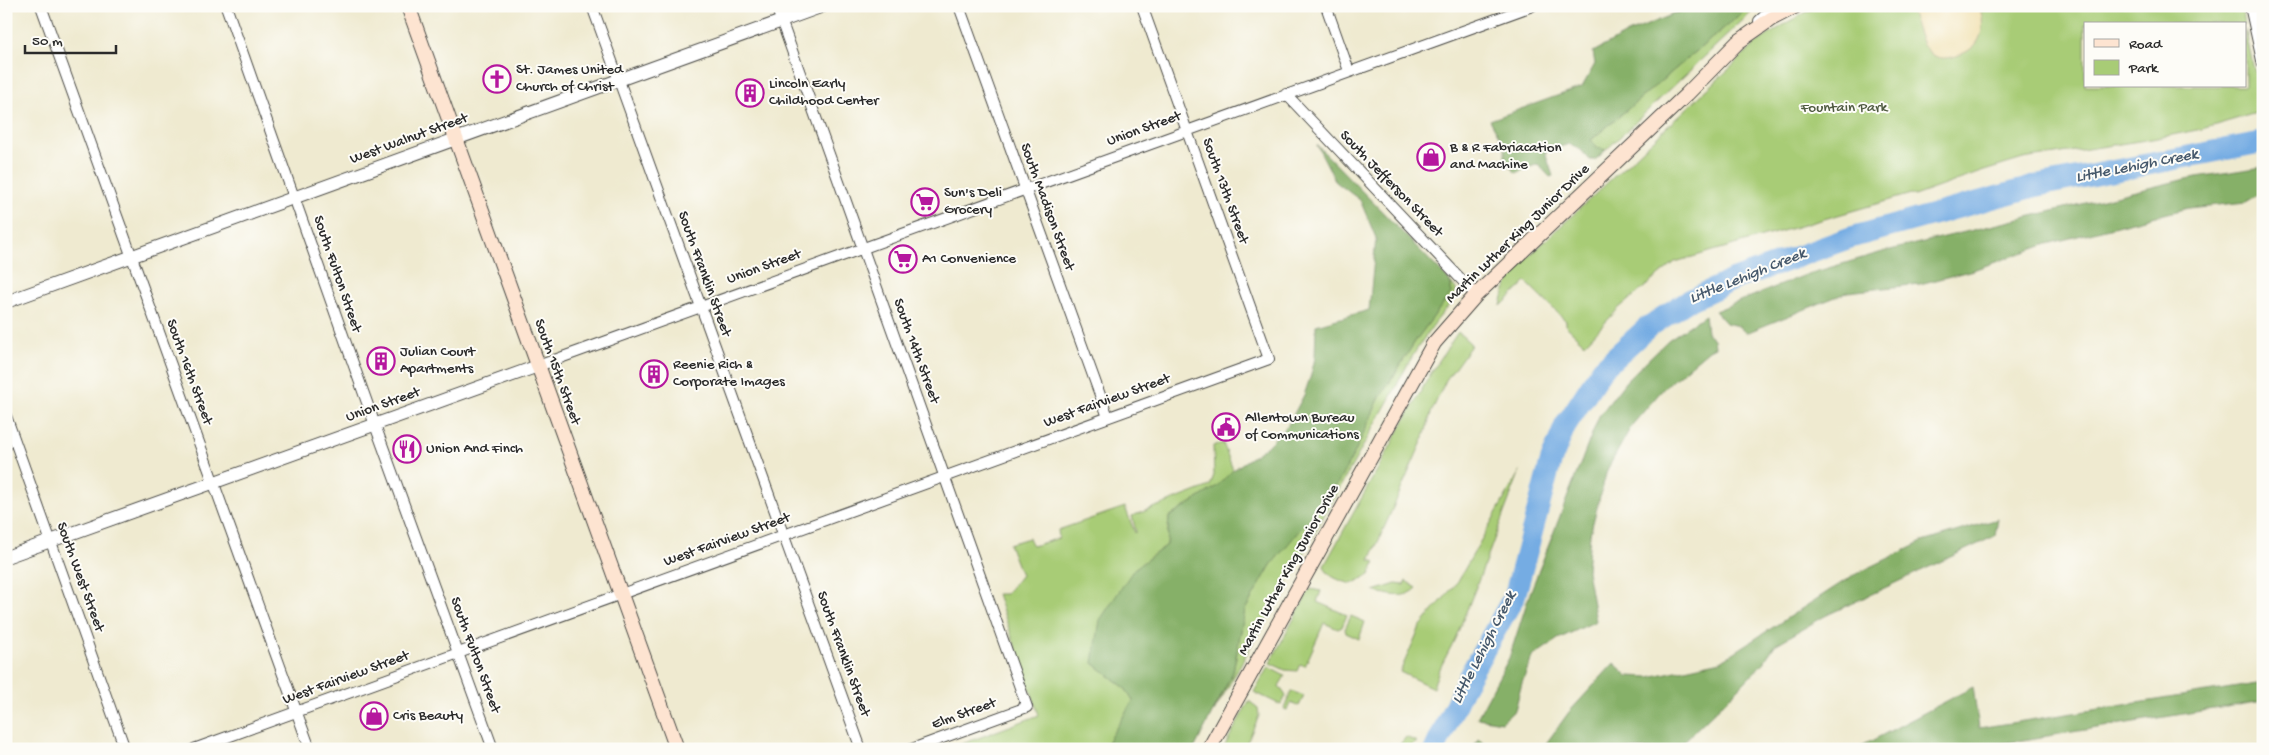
<svg xmlns="http://www.w3.org/2000/svg" width="2269" height="755" viewBox="0 0 2269 755" font-family="'Gochi Hand',sans-serif">
	<style>
		.green { fill: #a8cc76; stroke: #6a7c50 }
		.forest { fill: #86b067; stroke: #586e49 }
		.sand { fill: #eeda9e; stroke: #8c8264 }
		.lines { fill: none; stroke-linecap: round; stroke-linejoin: round }
		.river { stroke: #75ace3; stroke-width: 22 }
		.minor-casing { stroke: #484844; stroke-width: 12 }
		.tertiary-casing { stroke: #484844; stroke-width: 14 }
		.secondary-casing { stroke: #484844; stroke-width: 16 }
		.minor { stroke: #fff; stroke-width: 10 }
		.tertiary { stroke: #fff; stroke-width: 12 }
		.secondary { stroke: #fde4d1; stroke-width: 14 }
		.labels { text-anchor: middle; dominant-baseline: central; stroke-width: 4; stroke-linejoin: round; paint-order: stroke }
		.poi-label { font-size: 15px; fill: #2b2b2b; stroke: #fdfcf7; text-anchor: start }
		.park-label { font-size: 15px; fill: #505b42; stroke: #fdfcf7 }
		.street-label { font-size: 15px; fill: #2b2b2b; stroke: #fdfcf7 }
		.water-label { font-size: 16px; font-style: italic; fill: #45586b; stroke: #fdfcf7 }
	</style>
	<rect width="100%" height="100%" fill="#fdfcf7"/>
	<filter id="ink" filterUnits="userSpaceOnUse"><feTurbulence type="fractalNoise" baseFrequency=".02" numOctaves="2"/><feDisplacementMap in="SourceGraphic" scale="10" xChannelSelector="R" yChannelSelector="G"/><feConvolveMatrix kernelMatrix="1 2 1 2 8 2 1 2 1" color-interpolation-filters="sRGB"/></filter>
	<filter id="wash" filterUnits="userSpaceOnUse"><feTurbulence type="fractalNoise" baseFrequency=".0096" numOctaves="4" result="noise"/><feDisplacementMap in="SourceGraphic" scale="20" xChannelSelector="R" yChannelSelector="G"/><feGaussianBlur stdDeviation="1.12" result="paint"/><feColorMatrix in="noise" values="0 0 0 0 0 0 0 0 0 0 0 0 0 0 0 0 0 1.4 0 .05"/><feComposite in="paint" operator="in"/></filter>
	<g filter="url(#wash)">
		<rect width="100%" height="100%" fill="#efead0"/>
		<!-- green -->
		<path class="green" d="M1750,6H1758L1606,150L1598,148L1591,140Z
			M1818,6H2241L2244,24H2085V86H2245V28L2253,65L2263,93V101L2261,102L2263,111L2202,129L2152,139L2023,159L1981,172L1914,196L1911,194L1675,262L1619,308L1585,344L1566,326V321L1526,282L1501,306C1504,291 1506,283 1517,272L1515,269L1759,41L1788,22Z
			M1446,277L1456,289L1455,298C1431,326 1411,355 1395,389L1214,712L1233,672L1245,610L1271,565L1355,452L1379,399L1416,340L1451,293V284Z
			M1458,332L1471,344L1470,347L1446,380L1431,413L1424,437L1370,560L1375,562L1370,575L1351,584C1340,580 1328,578 1324,566L1431,373Z
			M1223,443L1233,470L1216,487L1169,517L1167,545L1134,569L1093,663L1125,688L1133,701L1103,749H949L1039,715L997,594H1006L1021,575L1009,544L1029,538L1033,546L1059,538L1058,530L1125,507L1135,533L1136,532L1132,516L1210,486L1214,475L1213,446Z
			M1520,471C1499,525 1480,579 1458,632C1450,651 1438,668 1433,688L1400,672L1420,627L1458,581Z
			M1406,581L1417,588C1405,600 1388,595 1374,591L1396,584L1404,585Z
			M1310,589L1321,591L1317,602L1347,615L1342,627L1338,629L1324,623L1305,666L1300,664L1297,671L1285,670L1270,663Z
			M1351,616L1365,622L1359,639L1346,633L1345,629Z
			M1268,667L1285,676L1279,686L1286,696L1281,705L1254,692Z
			M1291,691L1304,696L1299,706L1291,702L1287,710L1284,709Z
			M1249,701L1258,708L1259,716L1244,749H1223Z
			M1406,737L1417,742L1407,749H1396Z"/>
		<!-- forest -->
		<path class="forest" d="M1693,6H1750L1591,140L1598,148L1606,150L1595,160H1590L1580,149L1569,144L1545,152L1553,176L1550,177L1538,164L1516,173L1505,162V147L1490,120L1582,87L1595,64L1593,52L1628,33Z
			M1317,145L1446,277L1451,284V293L1416,340L1379,399L1355,452L1329,499L1298,532L1271,565L1245,610L1233,672L1194,749H1103L1133,701L1125,688L1093,663L1100,620L1134,569L1167,545L1169,517L1216,487L1233,470L1266,447L1288,425L1304,395L1311,375L1315,358L1316,325L1369,310L1376,238L1360,200L1336,182Z
			M2263,167V192L2246,202L2189,208L2140,220L2047,244L1973,270L1920,284L1848,292L1746,333L1738,326L1726,323L1715,311L1808,274L1886,251L2190,178Z
			M1705,315L1707,333L1714,339L1715,347L1709,350L1664,388L1632,425L1607,470L1590,534L1587,571L1596,621L1558,639L1532,657L1522,683L1515,710L1502,722L1477,718L1509,658L1530,593L1599,416L1626,381L1668,340Z
			M1998,519L1995,536L1825,616L1775,645L1763,663L1743,684L1676,749H1542L1569,712L1614,663L1628,676L1649,677L1721,661L1852,576L1922,542Z
			M2263,683V701L1968,749H1856L1973,687L1979,728Z
			M1478,739L1492,748L1503,749H1473Z"/>
		<!-- sand -->
		<path class="sand" d="M1913,6H1979C1984,18 1984,34 1976,44C1967,55 1941,64 1930,53C1919,43 1916,23 1911,10Z"/>
		<g class="lines">
			<!-- river -->
			<path class="river" d="M1435,749L1466,682L1515,595L1551,461L1565,426L1602,369L1647,328L1686,302L1733,280L1849,238L2036,186L2263,142"/>
		</g>
	</g>
	<g filter="url(#ink)">
		<g class="lines">
			<!-- minor casing -->
			<g class="minor-casing">
				<path id="minor" d="M41,6L310,749
					M226,6L375,425L493,749
					M592,6L861,749
					M776,6L1027,707L912,749
					M959,6L1108,417
					M1326,6L1349,71
					M2250,6L2263,65
					M1759,21L1775,6
					M1286,94L1476,295
					M538,366L1532,6
					M6,416L125,749
					M194,749L1269,359L1142,6"/>
			</g>
			<!-- tertiary casing -->
			<g class="tertiary-casing">
				<path id="tertiary" d="M6,302L823,6
					M6,557L538,366"/>
			</g>
			<!-- secondary casing -->
			<g class="secondary-casing">
				<path id="secondary" d="M408,6L677,749
					M1209,749L1434,343L1476,295L1687,94L1738,42L1771,19L1796,6"/>
			</g>
			<!-- minor -->
			<use href="#minor" class="minor"/>
			<!-- tertiary -->
			<use href="#tertiary" class="tertiary"/>
			<!-- secondary -->
			<use href="#secondary" class="secondary"/>
		</g>
	</g>
	<!-- icons -->
	<defs>
		<g id="church-ring" transform="scale(1.4375)"><circle r="9.5" fill="#fdfcf7" stroke="#b5179e" stroke-width="1.5"/><path d="M-1.2-6h2.4v3.5h3.3v2.4h-3.3V6h-2.4V-.1h-3.3v-2.4h3.3Z" fill="#b5179e"/></g>
		<g id="building-ring" transform="scale(1.4375)"><circle r="9.5" fill="#fdfcf7" stroke="#b5179e" stroke-width="1.5"/><path d="M-4-6H4V6H1V3H-1V6H-4ZM-2.5-4.3h1.7v1.8h-1.7ZM.8-4.3h1.7v1.8H.8ZM-2.5-1h1.7V.8h-1.7ZM.8-1h1.7V.8H.8Z" fill="#b5179e"/></g>
		<g id="shop-ring" transform="scale(1.4375)"><circle r="9.5" fill="#fdfcf7" stroke="#b5179e" stroke-width="1.5"/><path d="M-5-2.5h2.3a2.7 3.5 0 0 1 5.4 0H5L5.5 6h-11ZM-1.5-2.5h3a1.5 2.3 0 0 0-3 0Z" fill="#b5179e"/></g>
		<g id="supermarket-ring" transform="scale(1.4375)"><circle r="9.5" fill="#fdfcf7" stroke="#b5179e" stroke-width="1.5"/><path d="M-6-5.5h2.5l.6 2H6L4.5 2H-2.5L-4.4-4H-6ZM-1.5 3.2a1.3 1.3 0 1 0 .1 0ZM3 3.2a1.3 1.3 0 1 0 .1 0Z" fill="#b5179e"/></g>
		<g id="civic-ring" transform="scale(1.4375)"><circle r="9.5" fill="#fdfcf7" stroke="#b5179e" stroke-width="1.5"/><path d="M-.6-6.5H3V-4.5H.6V-3L4-1V1h2V6H-6V1h2V-1L-.6-3ZM-1.2 2.5V6h2.4V2.5Z" fill="#b5179e"/></g>
		<g id="restaurant-ring" transform="scale(1.4375)"><circle r="9.5" fill="#fdfcf7" stroke="#b5179e" stroke-width="1.5"/><path d="M-5-6h1v4h1v-4h1v4h1v-4h1v5L-1.5 .5V6h-2V.5L-5-1ZM5-6V6H3V1.5H1.5Q1.5-4 5-6Z" fill="#b5179e"/></g>
	</defs>
	<g fill-rule="evenodd">
		<use href="#church-ring" x="497" y="79"/>
		<use href="#building-ring" x="750" y="93"/>
		<use href="#shop-ring" x="1431" y="157"/>
		<use href="#supermarket-ring" x="925" y="202"/>
		<use href="#supermarket-ring" x="903" y="259"/>
		<use href="#building-ring" x="381" y="361"/>
		<use href="#building-ring" x="654" y="374"/>
		<use href="#civic-ring" x="1226" y="427"/>
		<use href="#restaurant-ring" x="407" y="449"/>
		<use href="#shop-ring" x="374" y="716"/>
	</g>
	<g class="labels">
		<!-- poi labels -->
		<g class="poi-label">
			<text x="516" y="70">St. James United<tspan x="516" dy="17">Church of Christ</tspan></text>
			<text x="769" y="84">Lincoln Early<tspan x="769" dy="17">Childhood Center</tspan></text>
			<text x="1450" y="148">B &amp; R Fabriacation<tspan x="1450" dy="17">and Machine</tspan></text>
			<text x="944" y="193">Sun's Deli<tspan x="944" dy="17">Grocery</tspan></text>
			<text x="922" y="259">A1 Convenience</text>
			<text x="400" y="352">Julian Court<tspan x="400" dy="17">Apartments</tspan></text>
			<text x="673" y="365">Reenie Rich &amp;<tspan x="673" dy="17">Corporate Images</tspan></text>
			<text x="1245" y="418">Allentown Bureau<tspan x="1245" dy="17">of Communications</tspan></text>
			<text x="426" y="449">Union And Finch</text>
			<text x="393" y="716">Cris Beauty</text>
		</g>
		<!-- park labels -->
		<g class="park-label">
			<text x="1844" y="108">Fountain Park</text>
		</g>
		<!-- street labels -->
		<g class="street-label">
			<text transform="translate(1144 129) rotate(-20)">Union Street</text>
			<text transform="translate(409 139) rotate(-20)">West Walnut Street</text>
			<text transform="translate(1391 184) rotate(46)">South Jefferson Street</text>
			<text transform="translate(1225 191) rotate(70)">South 13th Street</text>
			<text transform="translate(1047 207) rotate(70)">South Madison Street</text>
			<text transform="translate(1518 234) rotate(-44)">Martin Luther King Junior Drive</text>
			<text transform="translate(764 267) rotate(-20)">Union Street</text>
			<text transform="translate(337 274) rotate(71)">South Fulton Street</text>
			<text transform="translate(704 274) rotate(70)">South Franklin Street</text>
			<text transform="translate(916 351) rotate(70)">South 14th Street</text>
			<text transform="translate(189 372) rotate(70)">South 16th Street</text>
			<text transform="translate(557 372) rotate(70)">South 15th Street</text>
			<text transform="translate(1107 401) rotate(-20)">West Fairview Street</text>
			<text transform="translate(383 405) rotate(-20)">Union Street</text>
			<text transform="translate(727 540) rotate(-20)">West Fairview Street</text>
			<text transform="translate(1289 570) rotate(-61)">Martin Luther King Junior Drive</text>
			<text transform="translate(80 577) rotate(70)">South West Street</text>
			<text transform="translate(843 654) rotate(70)">South Franklin Street</text>
			<text transform="translate(475 655) rotate(70)">South Fulton Street</text>
			<text transform="translate(346 678) rotate(-20)">West Fairview Street</text>
			<text transform="translate(964 714) rotate(-20)">Elm Street</text>
		</g>
		<!-- water labels -->
		<g class="water-label">
			<text transform="translate(2137 167) rotate(-11)">Little Lehigh Creek</text>
			<text transform="translate(1748 277) rotate(-22)">Little Lehigh Creek</text>
			<text transform="translate(1485 648) rotate(-63)">Little Lehigh Creek</text>
		</g>
	</g>
	<!-- margin -->
	<rect width="2269" height="755" fill="none" stroke="#fdfcf7" stroke-width="25"/>
	<!-- legend -->
	<rect x="2084" y="22" width="162" height="65" fill="#fdfcf7" stroke="#a9a8a5"/>
	<rect x="2094" y="39" width="25" height="8" fill="#fde4d1" stroke="#a9a8a5"/>
	<text x="2129" y="48" font-size="15" fill="#2b2b2b">Road</text>
	<rect x="2094" y="60" width="25" height="15" fill="#a8cc76" stroke="#a9a8a5"/>
	<text x="2129" y="72" font-size="15" fill="#2b2b2b">Park</text>
	<!-- scale -->
	<path d="M25 45v8h91v-8" fill="none" stroke="#2b2b2b" stroke-width="2.5"/>
	<text x="32" y="45" font-size="15" fill="#2b2b2b" stroke="#fdfcf7" stroke-width="4" paint-order="stroke">50 m</text>
</svg>
